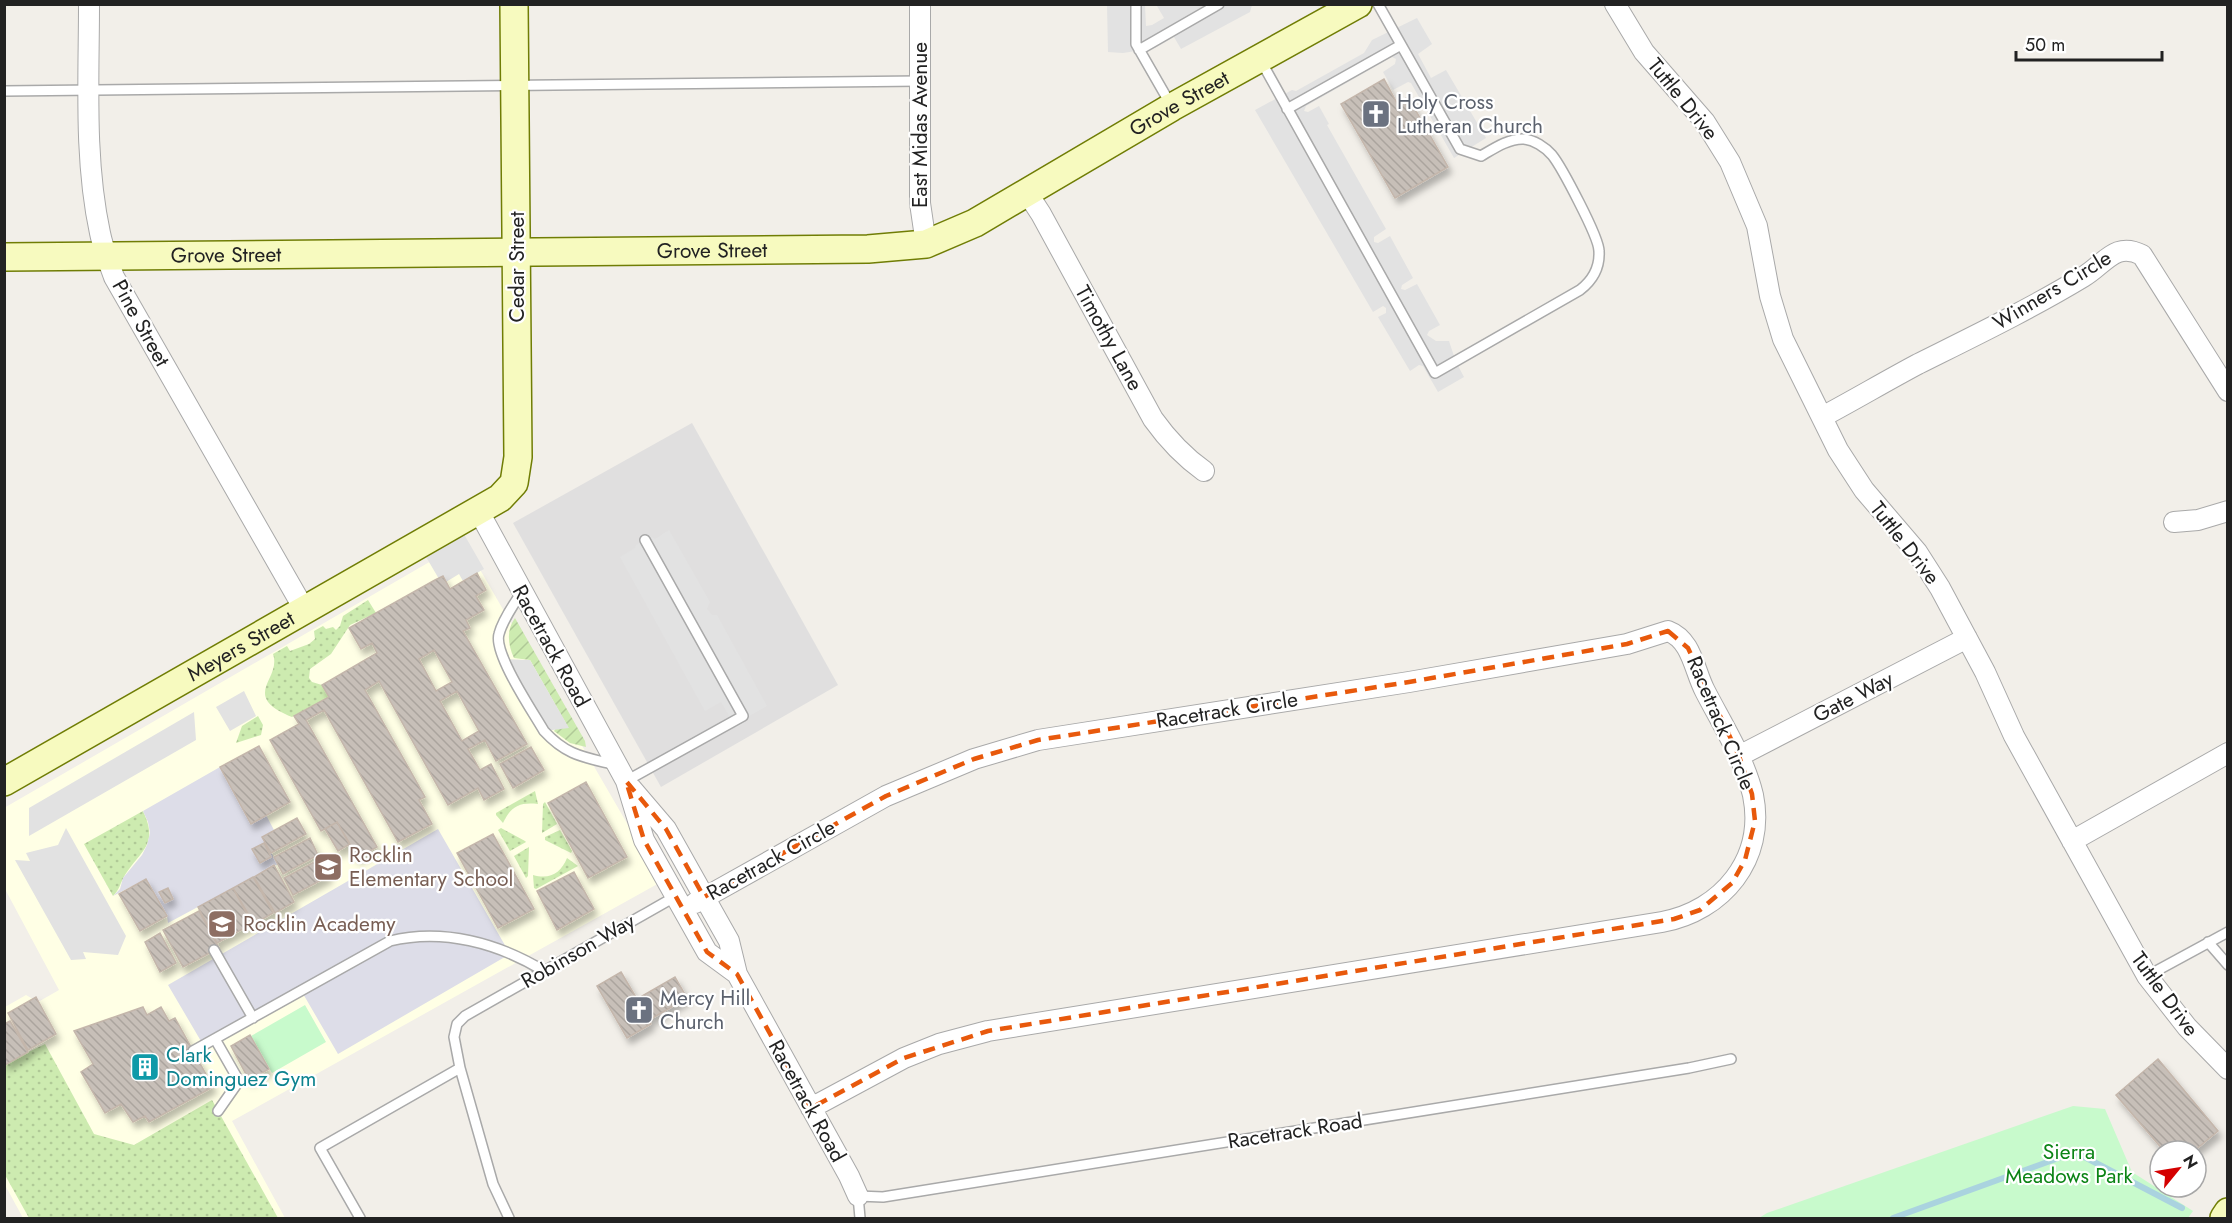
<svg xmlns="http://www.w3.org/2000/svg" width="2232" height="1223" viewBox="0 0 2232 1223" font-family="Jost,sans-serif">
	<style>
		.residential { fill: #e0dfdf }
		.education { fill: #ffffe5 }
		.grass { fill: url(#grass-dots) }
		.park { fill: #c8facc }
		.garden { fill: url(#garden-furrows) }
		.parking { fill: #e2e2e2 }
		.plaza { fill: #dddde8 }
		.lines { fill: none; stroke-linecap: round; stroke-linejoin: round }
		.stream { stroke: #aad3df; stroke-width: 6 }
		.building { fill: url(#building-back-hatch); stroke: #c4b6ab; stroke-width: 1.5; fill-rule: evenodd; filter: url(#shadow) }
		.lane-casing { stroke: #a9a9a9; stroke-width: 12 }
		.street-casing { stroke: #a9a9a9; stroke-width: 22 }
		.secondary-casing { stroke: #707d05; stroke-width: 30 }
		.lane { stroke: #fff; stroke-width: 9 }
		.street { stroke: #fff; stroke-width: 20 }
		.secondary { stroke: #f7fabf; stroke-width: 27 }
		.marked { fill: none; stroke: #e8590c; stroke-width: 4.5; stroke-dasharray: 12 8; stroke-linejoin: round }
		.labels { text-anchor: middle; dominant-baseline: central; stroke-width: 4.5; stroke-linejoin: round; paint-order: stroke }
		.street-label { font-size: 21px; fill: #222; stroke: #fff }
		.worship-label { font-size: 21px; fill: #5b616d; stroke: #fff; text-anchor: start }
		.education-label { font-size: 21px; fill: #785e54; stroke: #fff; text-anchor: start }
		.culture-label { font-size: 21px; fill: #0d838f; stroke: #fff; text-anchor: start }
		.park-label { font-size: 21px; fill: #0c8416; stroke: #fff }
	</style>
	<defs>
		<pattern id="grass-dots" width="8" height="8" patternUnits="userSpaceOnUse" patternTransform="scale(1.5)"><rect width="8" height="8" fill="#cdebb0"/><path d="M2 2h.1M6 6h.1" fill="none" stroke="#b0c997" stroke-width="1.8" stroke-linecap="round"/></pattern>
		<pattern id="garden-furrows" width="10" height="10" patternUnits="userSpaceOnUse" patternTransform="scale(1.5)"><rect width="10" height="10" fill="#cdebb0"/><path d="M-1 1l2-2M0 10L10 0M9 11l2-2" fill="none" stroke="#b0c997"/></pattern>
		<pattern id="building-back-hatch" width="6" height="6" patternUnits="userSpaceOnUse" patternTransform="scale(1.5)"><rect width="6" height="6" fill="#c7bfb8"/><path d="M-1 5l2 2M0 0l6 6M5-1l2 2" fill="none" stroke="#aba49e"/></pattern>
		<filter id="shadow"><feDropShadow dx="3.5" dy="6" stdDeviation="3" flood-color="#0004"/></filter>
	</defs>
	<rect width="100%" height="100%" fill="#f2efe9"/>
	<!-- residential -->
	<path class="residential" d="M692,423L838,685L661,787L513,523Z"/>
	<!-- education -->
	<path class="education" d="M464,542L661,882L232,1121L285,1218H23L5,1185V1007L26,995L38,1002L59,990L5,889L4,808Z"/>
	<!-- grass -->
	<path class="grass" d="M368,600L376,613L350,625L331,654L310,669L309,678L312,682L322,685L329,697L292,717C239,695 282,680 273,654L287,646L290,651L309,644L315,639L314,631L323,626L326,629L333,627L336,630L340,626L343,616Z
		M258,716L263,725L261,735L236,743L242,726Z
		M535,791L538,804C520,802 511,806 503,823L496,815V813Z
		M545,802L557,824L542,833L543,804Z
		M143,811C159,845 141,850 125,875C120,883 120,889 113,896L84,844Z
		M501,828L525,841L526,842L510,851L498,830Z
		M560,830L572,851L571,853L545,840V837Z
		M529,847L528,876L526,878L514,856Z
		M567,858L578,866L536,889L534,888L533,875C550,880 561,873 567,858Z
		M45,1044L94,1134L134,1145L212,1100L278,1218H29L5,1175L4,1064Z"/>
	<!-- park -->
	<path class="park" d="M305,1005L326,1042L272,1073L251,1036Z
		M2073,1106L2105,1109L2132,1172L2193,1211L2188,1218H1759L1767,1213Z"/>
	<!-- garden -->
	<path class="garden" d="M515,618L585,741L586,747L570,743L554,731L556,728L568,727L530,660L514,658C508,645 506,630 515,618Z"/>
	<!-- parking -->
	<path class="parking" d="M1107,5H1145L1146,26L1152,25L1164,18L1157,6L1159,5H1252L1250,12L1181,49L1174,37L1155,48L1123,53L1108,52Z
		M1417,18L1432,44L1418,54L1431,78L1446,70L1486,138L1454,158L1411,83L1408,82L1393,90L1383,72L1395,64L1396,59L1392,57L1306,106L1304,111L1308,112L1319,106L1329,124L1327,125L1386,229L1374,237V242L1378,243L1390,236L1413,278L1402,285L1401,289L1405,290L1417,284L1440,325L1429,331L1427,335L1436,341H1449L1456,362L1464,377L1438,392L1423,366L1419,365L1410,371L1378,317L1386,313V308L1383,306L1373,312L1255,110L1292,90L1296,91L1364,53L1372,40Z
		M457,522L484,569L463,581L459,574L446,582L443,577L439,579L419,545Z
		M669,530L710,602L707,609L712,615H717L767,706L742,720L745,723L736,728L721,702L705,711L620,557L635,548L636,545L652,537L655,539Z
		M503,659L530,660L569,728L544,731Z
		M244,691L256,716L230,731L216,707Z
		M194,712L196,740L29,836V808Z
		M66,828L126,936L118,955L83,952L86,959L71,960L15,860L30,861L26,853L58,845Z"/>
	<!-- plaza -->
	<path class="plaza" d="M220,767L251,823L266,815L274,830L262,837L278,864L168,923L167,916L146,879L113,896L120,889L123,878L142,855L147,845L150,833L148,822L143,811Z
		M438,829L510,954L338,1054L302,992L205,1048L168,985Z"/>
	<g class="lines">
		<!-- stream -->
		<path class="stream" d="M1893,1218L2075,1152L2182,1208"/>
	</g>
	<!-- building -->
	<path class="building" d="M1384,79L1397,103L1408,97L1448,167L1395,198L1341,104Z
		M477,573L486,590L476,596L484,610L466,620L470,628L463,631L527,744L496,761L485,740L468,749L480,770L491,764L504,789L484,800L478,788L448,805L379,681L365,690L425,797L419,800L432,824L398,842L324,710L306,720L377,847L357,858L337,822L321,831L270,740L299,724L294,716L329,697L322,685L377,653L372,643L361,649L349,628L435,580L443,576L450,589ZM434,650L452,682L436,691L419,659ZM457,691L479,731L462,741L440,701Z
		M259,746L290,802L251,824L220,767Z
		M531,747L544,770L513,788L500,764Z
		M586,782L627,857L588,878L548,803Z
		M297,818L306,834L271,853L262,837Z
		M337,822L350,844L338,851L325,829Z
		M493,834L534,909L498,928L457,853Z
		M310,838L318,855L283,874L274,857Z
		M264,843L271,857L260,863L252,849Z
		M320,859L329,876L293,895L284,878Z
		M274,865L294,902L275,913L254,877Z
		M574,872L594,909L557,930L537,891Z
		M253,877L273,913L254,924L233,888Z
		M146,879L167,916L140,931L119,894Z
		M168,888L173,899L165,903L159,892Z
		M233,888L252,924L217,943L198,907Z
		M199,911L219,948L183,967L163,930Z
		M160,933L176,963L160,972L145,942Z
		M621,972L637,999L675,977L687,998L649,1020L651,1024L627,1038L597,986Z
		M36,997L56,1034L28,1050L8,1013Z
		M143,1007L147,1015L161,1007L169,1021L175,1018L213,1087L149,1122L145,1116L133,1122L121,1104L105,1113L81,1072L93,1064L74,1031Z
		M10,1021L28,1052L5,1065L4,1024Z
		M250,1035L269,1069L249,1080L231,1046Z
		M2158,1059L2218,1131L2194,1151H2164L2116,1095Z"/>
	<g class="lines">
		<!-- lane casing -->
		<g class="lane-casing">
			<path id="lane" d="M1136,4V44L1171,105
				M1139,50L1219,4
				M1261,61L1435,373L1580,290C1593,280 1600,268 1599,251C1599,237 1561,166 1552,155C1545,147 1534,140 1524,139C1509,138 1493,149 1481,156L1460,149L1378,4
				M4,91L920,81
				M1287,109L1401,45
				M521,593C513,606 503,619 499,634C493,653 533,712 544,731C567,756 584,757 616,765
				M626,781L743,716L645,540
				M2208,942L2228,965
				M214,950L253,1018
				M2147,976L2228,932
				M215,1039L239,1081L218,1111
				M193,1051L390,941C443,928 498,943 544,971
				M360,1218L320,1148L460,1068
				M509,1218L493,1184L460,1068L454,1037L457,1024L465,1016L671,899L678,900
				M860,1218L858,1196L883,1197L1689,1068L1731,1059"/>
		</g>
		<!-- street casing -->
		<g class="street-casing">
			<path id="street" d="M89,4C89,80 84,159 100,233C103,248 109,263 114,277L304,609
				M920,4V203L926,244
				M1615,4L1644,52L1705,122L1730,162L1757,226L1770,296L1783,339L1838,450L1864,490L1917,552L1940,588L1985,672L2014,736L2147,976L2187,1027L2228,1069
				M1028,194L1041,214L1153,419C1168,440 1183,456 1204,471
				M1822,417C1854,400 1886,381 1918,364C1974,336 2030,309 2083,277C2105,264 2115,241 2142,255L2228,391
				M478,510L626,781L644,840L707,952L737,974
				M2174,522L2198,520L2228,511
				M1739,756L1967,638
				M631,788L666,829L716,918L729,941L737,974L849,1176L858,1196
				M2072,841L2228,753
				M695,903L886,796L974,759L1038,740L1409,682L1627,644L1668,631C1692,640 1694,670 1705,691C1722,724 1744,758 1753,795C1766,859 1722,911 1662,922L988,1031L939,1044L904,1058L811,1108"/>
		</g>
		<!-- secondary casing -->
		<g class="secondary-casing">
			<g id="secondary">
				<path id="s1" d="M4,257L868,249L926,244L975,223L1172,107L1358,4"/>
				<path id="s2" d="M4,782L500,498L514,483L518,457L514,4"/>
				<path d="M2224,1218L2228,1212"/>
			</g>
		</g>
		<!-- lane -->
		<use href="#lane" class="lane"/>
		<!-- street -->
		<use href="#street" class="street"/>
		<!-- secondary -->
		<use href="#secondary" class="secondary"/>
	</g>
	<!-- marked area -->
	<path class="marked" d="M1668,631L1688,648L1739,756L1752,794L1755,821L1745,860L1732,883L1700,910L1674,919L988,1031L904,1058L811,1108L737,974L707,952L644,840L626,781L666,829L704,897L886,796L974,759L1038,740L1409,682L1627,644Z"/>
	<!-- icons -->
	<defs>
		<g id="church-square" transform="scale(1.5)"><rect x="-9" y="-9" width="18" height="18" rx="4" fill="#6b7280" stroke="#fff"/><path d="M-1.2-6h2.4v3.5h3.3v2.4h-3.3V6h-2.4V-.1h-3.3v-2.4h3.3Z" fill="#fff"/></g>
		<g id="school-square" transform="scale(1.5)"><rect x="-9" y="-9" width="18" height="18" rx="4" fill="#8d6e63" stroke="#fff"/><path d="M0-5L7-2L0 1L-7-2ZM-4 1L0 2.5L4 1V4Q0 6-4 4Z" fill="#fff"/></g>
		<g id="building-square" transform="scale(1.5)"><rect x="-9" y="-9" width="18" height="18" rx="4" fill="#0f9aa8" stroke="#fff"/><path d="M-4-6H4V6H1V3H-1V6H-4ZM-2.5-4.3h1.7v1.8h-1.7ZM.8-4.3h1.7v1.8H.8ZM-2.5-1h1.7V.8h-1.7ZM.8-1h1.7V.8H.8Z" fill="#fff"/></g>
	</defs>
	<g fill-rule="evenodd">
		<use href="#church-square" x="1376" y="114"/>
		<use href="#school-square" x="328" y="867"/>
		<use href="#school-square" x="222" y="924"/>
		<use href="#church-square" x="639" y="1010"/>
		<use href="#building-square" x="145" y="1067"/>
	</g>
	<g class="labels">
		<!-- street labels -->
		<g class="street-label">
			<text transform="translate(1683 99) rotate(51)">Tuttle Drive</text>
			<text stroke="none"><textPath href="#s1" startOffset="1212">Grove Street</textPath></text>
			<text transform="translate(920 125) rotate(-90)">East Midas Avenue</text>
			<text stroke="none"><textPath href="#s1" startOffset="708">Grove Street</textPath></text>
			<text stroke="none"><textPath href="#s1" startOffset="222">Grove Street</textPath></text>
			<text transform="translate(517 267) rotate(-90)">Cedar Street</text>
			<text transform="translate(2052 290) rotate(-31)">Winners Circle</text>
			<text transform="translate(141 323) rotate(61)">Pine Street</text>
			<text transform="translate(1109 338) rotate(61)">Timothy Lane</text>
			<text transform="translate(1905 543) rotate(52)">Tuttle Drive</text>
			<text stroke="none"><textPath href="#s2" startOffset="273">Meyers Street</textPath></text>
			<text transform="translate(551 646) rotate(61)">Racetrack Road</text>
			<text transform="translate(1853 697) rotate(-27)">Gate Way</text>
			<text transform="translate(1227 710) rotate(-9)">Racetrack Circle</text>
			<text transform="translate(1721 723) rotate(67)">Racetrack Circle</text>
			<text transform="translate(771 860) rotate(-29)">Racetrack Circle</text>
			<text transform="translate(578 951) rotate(-30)">Robinson Way</text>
			<text transform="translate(2165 994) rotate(54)">Tuttle Drive</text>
			<text transform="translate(807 1101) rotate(61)">Racetrack Road</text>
			<text transform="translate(1295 1131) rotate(-9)">Racetrack Road</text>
		</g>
		<!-- worship labels -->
		<g class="worship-label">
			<text x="1397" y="102">Holy Cross<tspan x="1397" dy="24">Lutheran Church</tspan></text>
			<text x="660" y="998">Mercy Hill<tspan x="660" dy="24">Church</tspan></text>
		</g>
		<!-- education labels -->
		<g class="education-label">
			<text x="349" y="855">Rocklin<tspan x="349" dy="24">Elementary School</tspan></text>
			<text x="243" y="924">Rocklin Academy</text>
		</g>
		<!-- culture labels -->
		<g class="culture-label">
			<text x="166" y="1055">Clark<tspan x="166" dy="24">Dominguez Gym</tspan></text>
		</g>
		<!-- park labels -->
		<g class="park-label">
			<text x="2069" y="1152">Sierra<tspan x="2069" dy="24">Meadows Park</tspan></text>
		</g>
	</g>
	<!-- border -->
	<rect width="2232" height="1223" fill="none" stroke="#222222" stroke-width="12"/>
	<!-- north arrow -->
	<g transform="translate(2178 1169) rotate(60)"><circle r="28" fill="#ffffff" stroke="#a7a7a7" stroke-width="1.5"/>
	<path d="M0-4.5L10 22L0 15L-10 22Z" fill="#d40000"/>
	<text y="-9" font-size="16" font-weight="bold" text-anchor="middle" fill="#222222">N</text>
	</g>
	<!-- scale -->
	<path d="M2016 51v9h146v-9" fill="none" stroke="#222222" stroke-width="3"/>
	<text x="2025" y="51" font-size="18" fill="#222222" stroke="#ffffff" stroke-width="4.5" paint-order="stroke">50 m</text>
</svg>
